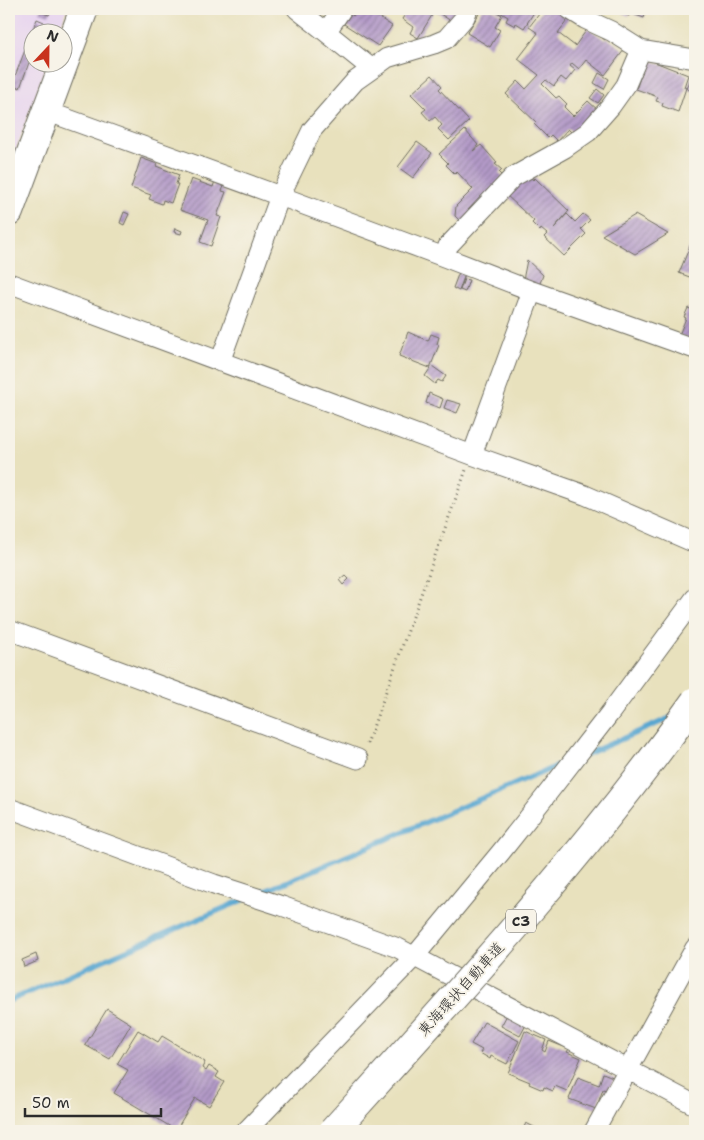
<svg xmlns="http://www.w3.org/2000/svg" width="704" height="1140" viewBox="0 0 704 1140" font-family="'Shantell Sans','Klee One',sans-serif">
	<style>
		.built { fill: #e6d2f0 }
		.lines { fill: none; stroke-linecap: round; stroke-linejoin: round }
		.stream { stroke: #56a6d0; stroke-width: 5.5 }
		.building { fill: url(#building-hatch) }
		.street-casing { stroke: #6d6b5e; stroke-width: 21 }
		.secondary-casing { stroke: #6d6b5e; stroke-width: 30 }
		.path { stroke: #6d6b5e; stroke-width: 3; stroke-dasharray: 1 4; stroke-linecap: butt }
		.street { stroke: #fff; stroke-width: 19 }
		.secondary { stroke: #fff; stroke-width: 28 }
		.highway-bridge-casing { stroke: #6d6b5e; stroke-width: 30; stroke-linecap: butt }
		.highway-bridge { stroke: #fff; stroke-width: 28 }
		.labels { text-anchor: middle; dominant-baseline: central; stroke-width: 4; stroke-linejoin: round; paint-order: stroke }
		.shield { fill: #f7f3e8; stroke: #686764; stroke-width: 1 }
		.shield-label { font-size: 14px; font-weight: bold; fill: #2b2b2b }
		.street-label { font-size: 15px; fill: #2b2b2b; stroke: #f7f3e8 }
	</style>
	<defs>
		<pattern id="building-hatch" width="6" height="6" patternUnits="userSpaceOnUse" patternTransform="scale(1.25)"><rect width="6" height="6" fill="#b39ac8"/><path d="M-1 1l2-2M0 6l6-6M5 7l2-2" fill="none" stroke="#927ea3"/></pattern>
	</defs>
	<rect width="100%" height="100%" fill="#f7f3e8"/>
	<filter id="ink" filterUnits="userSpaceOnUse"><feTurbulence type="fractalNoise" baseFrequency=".02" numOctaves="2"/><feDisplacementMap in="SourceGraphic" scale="10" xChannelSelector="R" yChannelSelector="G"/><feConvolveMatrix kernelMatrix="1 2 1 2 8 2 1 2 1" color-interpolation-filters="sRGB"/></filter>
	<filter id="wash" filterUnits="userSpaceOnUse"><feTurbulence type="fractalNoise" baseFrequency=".0096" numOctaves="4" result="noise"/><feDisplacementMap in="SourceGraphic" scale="20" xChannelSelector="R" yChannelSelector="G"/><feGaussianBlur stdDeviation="1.12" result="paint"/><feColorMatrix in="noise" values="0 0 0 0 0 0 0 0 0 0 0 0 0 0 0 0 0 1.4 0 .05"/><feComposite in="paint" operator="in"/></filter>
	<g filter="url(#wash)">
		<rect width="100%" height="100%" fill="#e8e1bd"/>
		<!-- built -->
		<path class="built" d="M9,9H67L58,32H32V62L47,63L9,169Z"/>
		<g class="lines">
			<!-- stream -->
			<path class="stream" d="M585,755L670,718
				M258,894L562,764
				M9,1001L245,899"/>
		</g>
		<g id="blocks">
			<!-- building -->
			<path class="building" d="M41,9H52L49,15L40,12Z
				M358,9H366L392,26L378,46L344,24L351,14L353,16Z
				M393,9H405L401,14Z
				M409,9H429L434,12L418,38L410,33L413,27L402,19Z
				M439,9H450L456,13L451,21L437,12Z
				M482,9H492L502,15L495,27L500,30L490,47L467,33Z
				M495,9H536L524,28L516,23L515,26L506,21L508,17Z
				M543,9H555L569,18L558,33L575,46L588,28L605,40L607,38L624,50L605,75L586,60L579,69L572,63L570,66L575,70L566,81L561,77L554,86L546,80L542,84L556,98L559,96L567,104L564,107L573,116L588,101L599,111L574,135L568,129L557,141L551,135L548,138L534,124L536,122L506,94L518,81L526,89L539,75L518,59L538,33L529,27Z
				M623,9H647L644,18L630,13L629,16L622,13Z
				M37,19L44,22L40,32H32V54L20,88L12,84Z
				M647,59L688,75L684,87L686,88L678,112L662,106L663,103L656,101L658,97L636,89Z
				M599,73L609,79L604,89L594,83Z
				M693,73L695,74V96H693L694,92L687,89Z
				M432,75L442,86L439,89L469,121L449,140L438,129L442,125L435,117L430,121L422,112L426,109L411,94Z
				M597,89L604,95L598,103L590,98Z
				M465,130L478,145L473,151L481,145L497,163L495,164L502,170L499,173L506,180L463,224L455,216L456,206L473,189L457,172L455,174L446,165L448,163L439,154Z
				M417,142L432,153L413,178L398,167Z
				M141,158L157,164L156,166L179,175L176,184H178L171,203L163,200L162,204L149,199L151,195L131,188Z
				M528,174L533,180L535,178L569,211L554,228L567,214L575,222L583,214L590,220L581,229L586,234L564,256L544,237L547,234L541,229L540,231L532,223L534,221L505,194Z
				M191,179L213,187L215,181L225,184L222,191L226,192L217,216L221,217L211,246L200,242L208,220L180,210Z
				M124,212L129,214L124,225L120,223Z
				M635,215L668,234L635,254L602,235Z
				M175,228L182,231L181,234L174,232Z
				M692,241L695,242V279L679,273Z
				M527,260L543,275L539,286L523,280Z
				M459,272L465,274L459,291L453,288Z
				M464,279L469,280L465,292L460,290Z
				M688,308L695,311V341L679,335L686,318L684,317Z
				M408,332L428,341L431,334L439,337L437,344L439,345L430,368L399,356Z
				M432,366L446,376L442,382L438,380L435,384L425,376Z
				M429,393L443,399L440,408L426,403Z
				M447,400L461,404L457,413L444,408Z
				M345,575L349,579L343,585L339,580Z
				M36,954L38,961L24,967L22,960Z
				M107,1009L131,1024L110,1059L85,1045Z
				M508,1013L527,1023L520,1036L501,1026Z
				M484,1022L519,1041L507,1064L491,1056L490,1059L480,1053L482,1050L471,1044Z
				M138,1030L158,1042L162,1036L205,1062L202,1068L206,1071L209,1066L219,1072L216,1077L224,1082L209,1106L195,1098L176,1130L114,1093L128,1070L117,1064Z
				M525,1031L546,1040L542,1050L545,1052L549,1041L569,1049L567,1052L581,1058L567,1091L555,1086L553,1091L544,1087L543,1090L529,1084L530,1082L508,1073Z
				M603,1073L615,1078L608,1091L603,1089L596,1109L569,1099L578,1077L599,1085Z
				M526,1123L542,1131H522Z"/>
		</g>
	</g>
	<g filter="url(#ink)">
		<use href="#blocks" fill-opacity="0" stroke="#6d6b5e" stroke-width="1"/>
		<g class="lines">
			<!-- street casing -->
			<g class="street-casing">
				<path id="street" d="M297,9L326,32
					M342,9L326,32L372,69
					M569,9L585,19L611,31L641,50L695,59
					M46,111L280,196L444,257L532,291L695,349
					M444,257L448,246L513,177L565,148L588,132L611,106L626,85L641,50
					M9,283L472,455L585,495L695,543
					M220,362L280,196L312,130L355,81L372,69L387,58L434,44L446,39L465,17L468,9
					M472,455L532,291
					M9,630L358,759
					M9,808L214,884L282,906L398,948L695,1105
					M246,1131L414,957L501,852L544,798L610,713L695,598
					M594,1131L695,948"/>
			</g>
			<!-- secondary casing -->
			<g class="secondary-casing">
				<path id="secondary" d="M9,212L84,9"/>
			</g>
			<!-- path -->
			<path class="path" d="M367,744L466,470"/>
			<!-- street -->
			<use href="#street" class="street"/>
			<!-- secondary -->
			<use href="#secondary" class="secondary"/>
			<!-- highway-bridge casing -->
			<g class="highway-bridge-casing">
				<path id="highway-bridge" d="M333,1131C459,992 586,854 695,701"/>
			</g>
			<!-- highway-bridge -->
			<use href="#highway-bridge" class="highway-bridge"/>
		</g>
	</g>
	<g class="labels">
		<!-- shield labels -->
		<rect class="shield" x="506" y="909.5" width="30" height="23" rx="4"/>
		<g class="shield-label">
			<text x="521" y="921">C3</text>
		</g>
		<!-- street labels -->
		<g class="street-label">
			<text transform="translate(461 989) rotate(-48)">東海環状自動車道</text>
		</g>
	</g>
	<!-- margin -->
	<rect width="704" height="1140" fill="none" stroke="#f7f3e8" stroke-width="30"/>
	<!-- north arrow -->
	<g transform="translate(48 48) rotate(22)"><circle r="24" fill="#f7f3e8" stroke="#a5a39c"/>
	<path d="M0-4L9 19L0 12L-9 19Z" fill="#c8321e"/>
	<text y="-8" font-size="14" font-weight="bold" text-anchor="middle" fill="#2b2b2b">N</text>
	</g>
	<!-- scale -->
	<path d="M25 1108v8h136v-8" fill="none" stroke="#2b2b2b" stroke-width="2.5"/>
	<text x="32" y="1108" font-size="15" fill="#2b2b2b" stroke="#f7f3e8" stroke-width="4" paint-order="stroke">50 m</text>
</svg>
